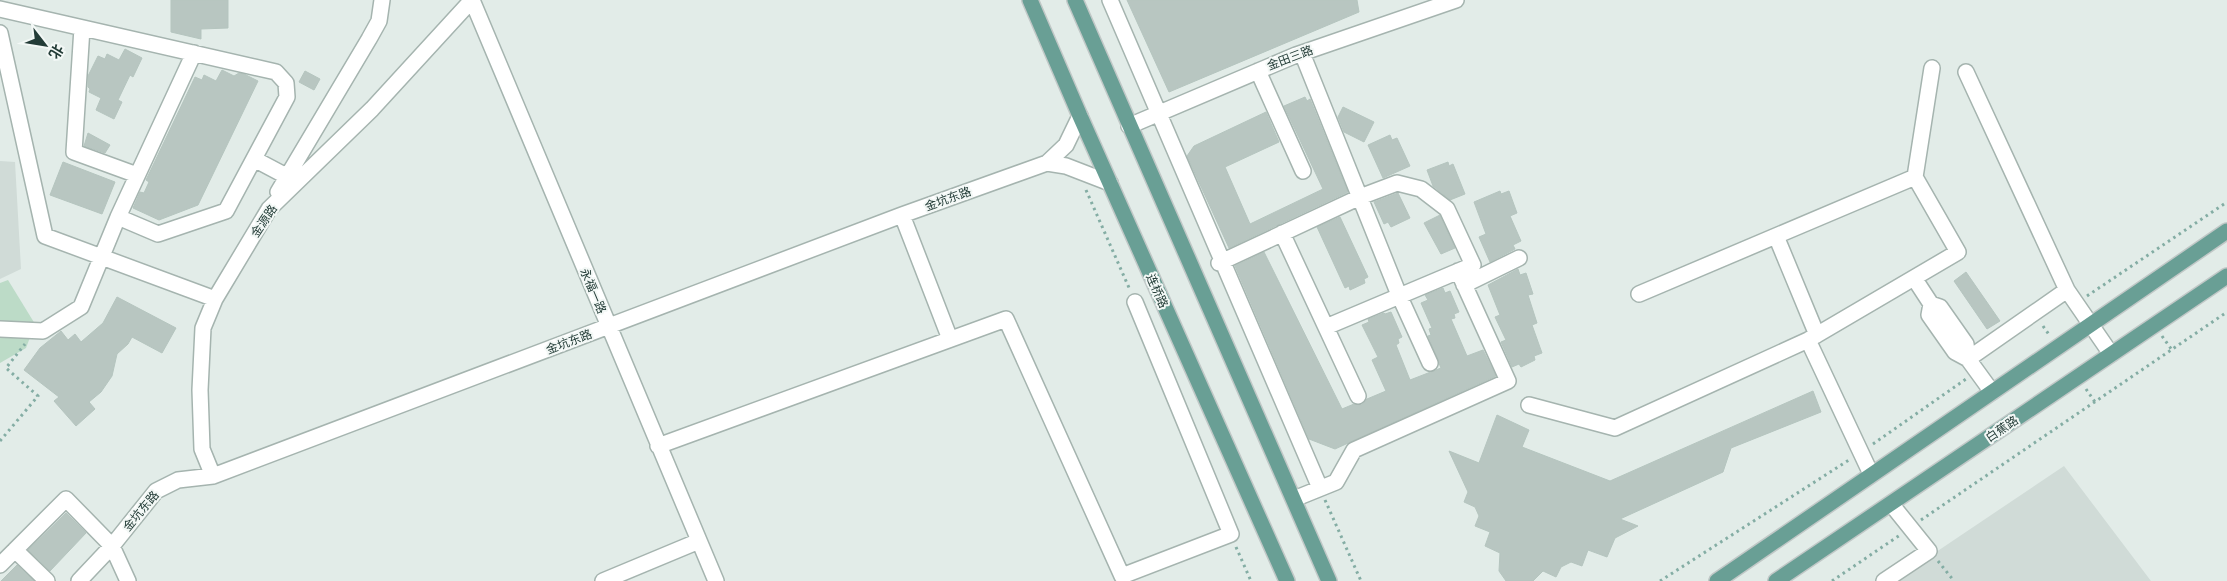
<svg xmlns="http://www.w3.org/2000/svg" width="2227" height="581" viewBox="0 0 2227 581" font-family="'DM Sans','Noto Sans SC',sans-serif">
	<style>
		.built { fill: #d0dbd7 }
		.green { fill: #bcdbc7 }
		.building { fill: #b8c6c1; stroke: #b5c5bf }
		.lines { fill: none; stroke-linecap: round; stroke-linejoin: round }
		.minor-casing { stroke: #a5b4af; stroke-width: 18 }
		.major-casing { stroke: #c1c8c7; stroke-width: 18 }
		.path { stroke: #84ada4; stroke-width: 3; stroke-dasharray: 2.5 4; stroke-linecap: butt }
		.minor { stroke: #fff; stroke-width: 15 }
		.major { stroke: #699f95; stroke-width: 15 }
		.labels { text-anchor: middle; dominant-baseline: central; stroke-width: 4; stroke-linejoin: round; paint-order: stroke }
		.street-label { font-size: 12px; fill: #233c37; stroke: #f3f8f6 }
	</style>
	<rect width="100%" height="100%" fill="#e2ece8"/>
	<!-- built -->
	<path class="built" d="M0,161L15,162L21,269L0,279Z
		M2064,466L2151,581H1893Z"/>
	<!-- green -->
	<path class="green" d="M8,280L35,324L26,348L0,363V283Z"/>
	<!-- building -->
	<path class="building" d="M171,0H228V28L201,29V39L171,32Z
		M1127,0H1357L1359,12L1169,92Z
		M125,49L142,58L133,77L130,75L118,100L122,102L114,119L96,110L101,98L89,92L90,89L88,87V76L98,56L105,59L107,54L119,60Z
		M222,70L234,76L239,73L244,74L258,81L198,205L159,220L133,208L140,192L144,193L149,182L146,180L195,77L202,80L204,75L216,81Z
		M305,71L320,79L314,90L299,82Z
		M1305,97L1307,101L1310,99L1348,192L1229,248L1187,156L1194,146L1266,112L1279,142L1225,167L1250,224L1323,189L1284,106Z
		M1343,107L1374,122L1364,142L1344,132L1338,117Z
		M88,133L110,145L105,153L84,146Z
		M1390,135L1392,140L1397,138L1410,166L1383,178L1368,145Z
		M63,162L115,182L102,214L50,195Z
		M1448,162L1449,166L1453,164L1465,194L1450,200L1433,186L1427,170Z
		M1500,191L1501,194L1509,191L1517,213L1510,216L1521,241L1513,245L1515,249L1490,262L1479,237L1486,234L1474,202Z
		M1398,193L1410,218L1391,227L1388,222L1384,224L1374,202Z
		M1440,215L1455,248L1441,254L1424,223Z
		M1340,217L1368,277L1364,279L1365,283L1350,290L1349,286L1345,288L1317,227Z
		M1264,252L1342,409L1354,404L1362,405L1367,399L1386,391L1372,360L1378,357L1362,325L1369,322L1368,319L1384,313L1385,314L1391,312L1402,337L1398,339L1399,343L1396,345L1410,380L1441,368L1428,336L1431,335L1429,329L1432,328L1421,303L1428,300L1425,295L1443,288L1445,293L1450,291L1459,312L1454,314L1455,318L1451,319L1467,356L1483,350L1496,376L1335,449L1309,439L1235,266Z
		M1518,269L1520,275L1526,273L1533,294L1528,295L1537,323L1532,325L1542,353L1534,356L1535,360L1521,367L1519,364L1512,367L1501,342L1506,340L1495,317L1500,315L1488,285Z
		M1966,272L2000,321L1987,329L1954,281Z
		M117,297L176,328L162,353L132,337L128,344L117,354L112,376L101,392L89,402L95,409L76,426L54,401L59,397L24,370L40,348L61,331L68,340L75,334L81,342L103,323Z
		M1813,391L1821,412L1731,448L1723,472L1620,519L1638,526L1615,538L1607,557L1588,550L1582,566L1571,562L1561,567L1556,577L1543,571L1533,581H1506L1499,571L1500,553L1485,546L1490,532L1475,526L1479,516L1475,507L1464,502L1468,492L1449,451L1479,463L1497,415L1529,430L1522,447L1610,481Z
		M66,513L86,533L50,571L28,550Z
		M17,565L34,581H1Z"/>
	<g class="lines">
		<!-- minor casing -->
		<g class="minor-casing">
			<path id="minor" d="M1110,0L1320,488
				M0,9L276,72L286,83L287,97L226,211L158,234L118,217
				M82,28L74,152L137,175
				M0,33L45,236L215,299
				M1302,53L1399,295L1430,363
				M1258,71L1303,171
				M1966,72L2067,290L2111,354
				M1129,126L1296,55L1456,0
				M254,159L288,177
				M1047,163L1066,166L1110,183
				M278,192L369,39L379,21L382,0
				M902,215L950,339
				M1282,233L1358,396
				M1776,236L1817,335
				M1219,263L1360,197L1397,183L1421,189L1447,209L1473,265L1326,327
				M1914,278L1931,304L1940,307L1966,344L1968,359
				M1464,285L1519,258
				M1639,294L1915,177
				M1931,304L1929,315L1955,352L1968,359L1992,392
				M0,329L43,331L81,307L118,217L194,53
				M1808,340L1871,474
				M1968,359L2067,290
				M1529,405L1615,428L1808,340L1958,252L1915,177L1932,68
				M658,446L1006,319L1122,576L1231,534L1135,302
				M213,476L202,449L200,390L203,328L215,299L269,209L372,109L472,0L716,581
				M1294,499L1336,482L1354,450L1508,381L1458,271
				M15,550L47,581
				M0,565L66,499L112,546L128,581
				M79,581L112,546L156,491L178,480L213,476L902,215L1047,163L1066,145L1080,116
				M603,581L699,541
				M1884,581L1929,551L1892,505"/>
		</g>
		<!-- major casing -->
		<g class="major-casing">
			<path id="major" d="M1030,0L1080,116L1287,581
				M1075,0L1329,581
				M1717,581L2227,231
				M1776,581L2227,276"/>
		</g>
		<!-- path -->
		<path class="path" d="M1086,190L1130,290
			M2087,296L2227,202
			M2043,326L2050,336
			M2162,336L2172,350
			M2086,389L2095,402
			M0,441L38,396L6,368L25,344
			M1873,444L1966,379
			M1325,500L1361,581
			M1921,520L2227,312
			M1236,547L1251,581
			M1938,561L1954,581
			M1660,581L1849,460
			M1832,581L1900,535"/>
		<!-- minor -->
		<use href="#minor" class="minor"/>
		<!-- major -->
		<use href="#major" class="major"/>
	</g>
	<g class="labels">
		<!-- street labels -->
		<g class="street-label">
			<text transform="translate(1290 58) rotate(-21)">金田三路</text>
			<text transform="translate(948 199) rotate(-20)">金坑东路</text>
			<text transform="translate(264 221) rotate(-56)">金源路</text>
			<text transform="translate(593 291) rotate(67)">永福一路</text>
			<text transform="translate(1157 291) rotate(66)">连桥路</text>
			<text transform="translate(569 342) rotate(-21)">金坑东路</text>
			<text transform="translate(2002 429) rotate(-34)">白蕉路</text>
			<text transform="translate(141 511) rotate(-50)">金坑东路</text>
		</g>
	</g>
	<!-- north arrow -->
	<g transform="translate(45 45) rotate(121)" stroke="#f3f8f6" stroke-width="4" paint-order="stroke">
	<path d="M0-4L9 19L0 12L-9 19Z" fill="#233c37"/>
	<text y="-8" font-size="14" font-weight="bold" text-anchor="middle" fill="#233c37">北</text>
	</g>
</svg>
